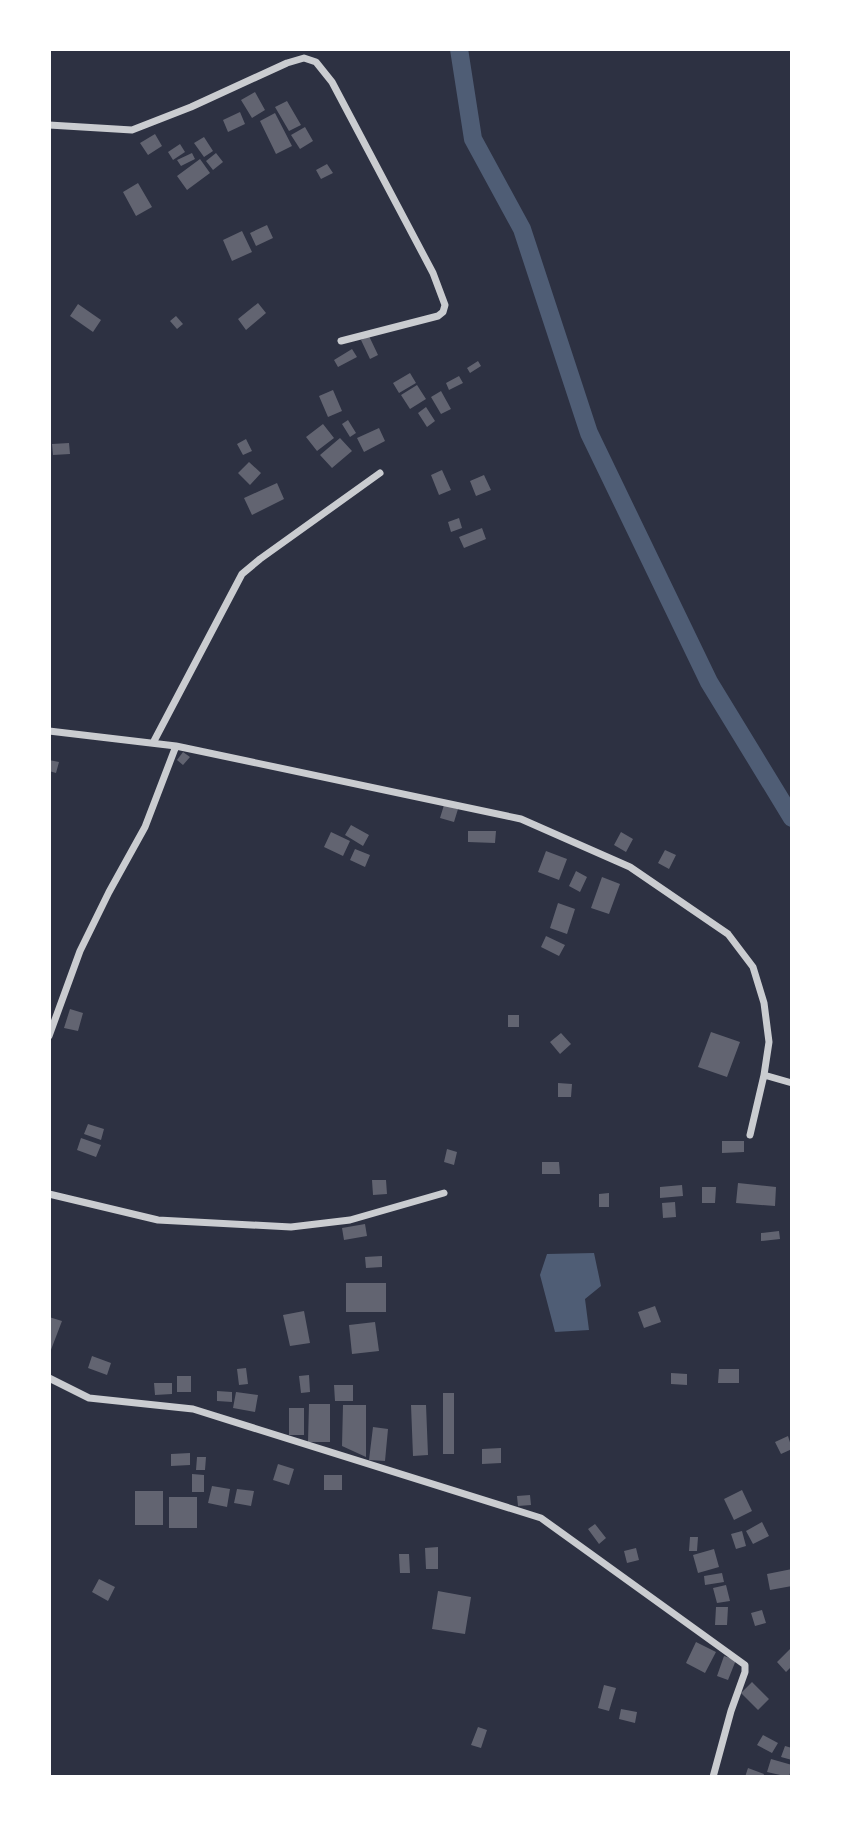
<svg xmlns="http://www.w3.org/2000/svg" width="841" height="1826" viewBox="0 0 841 1826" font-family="Quicksand,sans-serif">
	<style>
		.water { fill: #4f5d75 }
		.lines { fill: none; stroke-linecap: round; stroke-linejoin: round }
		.canal { stroke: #4f5d75; stroke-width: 18 }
		.building { fill: #626471 }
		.minor { stroke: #caccd0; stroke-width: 7 }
	</style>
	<rect width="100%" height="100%" fill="#2d3142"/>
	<!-- water -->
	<path class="water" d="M594,1253L601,1286L585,1299L589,1330L555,1332L540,1275L547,1254Z"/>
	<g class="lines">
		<!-- canal -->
		<path class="canal" d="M459,49L473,139L522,229L589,433L709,682L792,818"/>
	</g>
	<!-- building -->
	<path class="building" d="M255,92L265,110L252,118L241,100Z
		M287,101L301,125L289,131L275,107Z
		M240,112L245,124L228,132L223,120Z
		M275,113L292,146L276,154L260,121Z
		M305,127L313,141L300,149L291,135Z
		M155,134L162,146L148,155L140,143Z
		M204,137L213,151L204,157L194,143Z
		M180,144L185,152L173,160L168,152Z
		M192,153L195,159L181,166L177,160Z
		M216,153L223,162L213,170L206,161Z
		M200,159L210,173L187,190L177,176Z
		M327,164L333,173L321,179L316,170Z
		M138,183L152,207L136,216L123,192Z
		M267,225L273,238L256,246L250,233Z
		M242,231L252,252L232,261L223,240Z
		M258,303L266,313L246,330L238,319Z
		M78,304L101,320L93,332L70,316Z
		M176,316L183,324L177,329L170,321Z
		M369,336L378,355L370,359L361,340Z
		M352,349L357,357L338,367L334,360Z
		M478,361L481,366L470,373L467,368Z
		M410,373L416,383L399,393L393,383Z
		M459,376L463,383L449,390L446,383Z
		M417,385L426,399L410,409L401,395Z
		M333,390L342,411L328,417L319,396Z
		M441,391L451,409L441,414L431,397Z
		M426,407L435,421L427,427L418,413Z
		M348,420L356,433L350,437L342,424Z
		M323,424L334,438L317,451L306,437Z
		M379,428L385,441L364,452L357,438Z
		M340,438L352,451L332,468L320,455Z
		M246,439L252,451L243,455L237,444Z
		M69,443L70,454L53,455L52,444Z
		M249,462L261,473L250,485L238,473Z
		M442,470L451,490L439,495L431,475Z
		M484,475L491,490L476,496L470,481Z
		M277,483L284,499L252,515L244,498Z
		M459,518L462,528L451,532L448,522Z
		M482,528L486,539L464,548L459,537Z
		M183,752L190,757L183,765L177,760Z
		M49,760L59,762L56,773L49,771Z
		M444,805L458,809L454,822L440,818Z
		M351,825L369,835L363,846L345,835Z
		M468,831H496L495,843L468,842Z
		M331,832L350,841L343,856L324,847Z
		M621,832L633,839L626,852L614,845Z
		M355,849L370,855L365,867L350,860Z
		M665,850L676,855L669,869L658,863Z
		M546,851L567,859L559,880L538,872Z
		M576,871L587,877L580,892L569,886Z
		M602,877L620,884L609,914L591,908Z
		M558,903L575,909L567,934L550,928Z
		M546,936L565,945L559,956L541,947Z
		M70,1009L83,1013L78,1031L64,1028Z
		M508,1015H519V1027H508Z
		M711,1032L740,1042L727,1077L698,1067Z
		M561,1033L571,1044L560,1054L550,1042Z
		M558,1083L572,1084L571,1097H558Z
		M88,1124L104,1129L101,1140L84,1134Z
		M81,1138L101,1145L96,1157L77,1150Z
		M722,1141H744V1152L722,1153Z
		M447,1149L457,1152L454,1165L444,1162Z
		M542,1162H559L560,1174H542Z
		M372,1180H386L387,1194L373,1195Z
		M738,1183L776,1187L775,1206L736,1203Z
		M682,1185L683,1196L660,1198V1187Z
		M702,1187H716L715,1203H702Z
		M609,1193V1207H599V1194Z
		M675,1202L676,1217L663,1218L662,1203Z
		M365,1224L367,1236L344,1240L342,1228Z
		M779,1231L780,1239L761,1241V1233Z
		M382,1256V1267L366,1268L365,1257Z
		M346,1283H386V1312H346Z
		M655,1306L661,1322L644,1328L638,1312Z
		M304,1311L310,1343L290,1346L283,1315Z
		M49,1317L62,1321L49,1355Z
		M375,1322L379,1351L352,1354L349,1325Z
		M92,1356L111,1363L107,1375L88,1368Z
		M246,1368L248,1384L239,1385L237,1369Z
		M719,1369H739V1383H718Z
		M671,1373L687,1374V1385L671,1384Z
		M309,1375L310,1392L301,1393L299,1376Z
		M177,1376H191V1392H177Z
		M154,1383H172V1394L155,1395Z
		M334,1385H353V1401H335Z
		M217,1391L232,1392V1402L217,1401Z
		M236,1392L258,1395L255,1412L233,1408Z
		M443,1393H454V1454H443Z
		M309,1404H330V1442H308Z
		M343,1405H366V1457L342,1446Z
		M411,1405H426L428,1455L413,1456Z
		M289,1408H304V1435H289Z
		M373,1427L388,1429L385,1461L369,1460Z
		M788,1436L792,1449L781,1454L775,1442Z
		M501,1448V1463L482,1464V1449Z
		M190,1453V1465L171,1466V1454Z
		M197,1457H206L205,1470H196Z
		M278,1464L294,1469L289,1485L273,1480Z
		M192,1474L204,1475V1492H192Z
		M324,1475H342V1490H324Z
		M212,1486L230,1489L227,1507L208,1503Z
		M237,1489L254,1491L251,1506L234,1503Z
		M742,1490L752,1511L734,1520L724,1499Z
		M135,1491H163V1525H135Z
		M530,1495L531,1505L518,1506L517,1496Z
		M169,1497H197V1528H169Z
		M762,1522L769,1536L753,1544L746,1531Z
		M595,1524L606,1538L599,1544L588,1529Z
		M742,1531L746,1546L736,1549L731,1534Z
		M690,1537H698L697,1551H689Z
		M438,1547V1569H426L425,1548Z
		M636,1548L639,1560L627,1563L624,1551Z
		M714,1549L719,1567L698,1573L693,1555Z
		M399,1554H409L410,1573H400Z
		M792,1569V1586L770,1590L767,1574Z
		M722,1573L724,1582L705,1585L704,1576Z
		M99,1579L115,1587L108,1601L92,1592Z
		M726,1585L730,1601L717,1603L713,1588Z
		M438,1591L471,1597L465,1634L432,1629Z
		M716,1607H728L727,1625H715Z
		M762,1610L766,1623L755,1626L751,1613Z
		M696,1642L716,1652L705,1673L686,1663Z
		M792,1647V1666L786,1672L777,1662Z
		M724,1656L736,1660L728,1680L717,1676Z
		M752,1682L769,1699L758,1710L741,1693Z
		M604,1685L616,1688L609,1711L598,1708Z
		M621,1709L637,1712L635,1723L619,1719Z
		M478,1727L487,1730L481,1748L471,1745Z
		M763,1735L778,1743L772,1753L757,1745Z
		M785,1746L792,1748V1760L781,1757Z
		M771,1759L792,1765L789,1777L767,1772Z
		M748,1768L764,1774L763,1777H745Z"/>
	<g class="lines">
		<!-- minor -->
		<path class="minor" d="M49,125L132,130L191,107L287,63L304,58L316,62L332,82L433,273L445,305L443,312L438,316L341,341
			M49,731L176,746L521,819L630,867L728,934L753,967L764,1003L769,1042L764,1075L750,1135
			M154,741L242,574L260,559L380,473
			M49,1036L80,951L109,892L145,827L176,746
			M764,1075L792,1083
			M49,1194L158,1220L291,1227L350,1220L444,1193
			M49,1378L89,1398L193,1409L541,1518L745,1665V1672L731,1711L713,1777"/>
	</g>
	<!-- border -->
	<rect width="841" height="1826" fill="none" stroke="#ffffff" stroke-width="102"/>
</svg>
